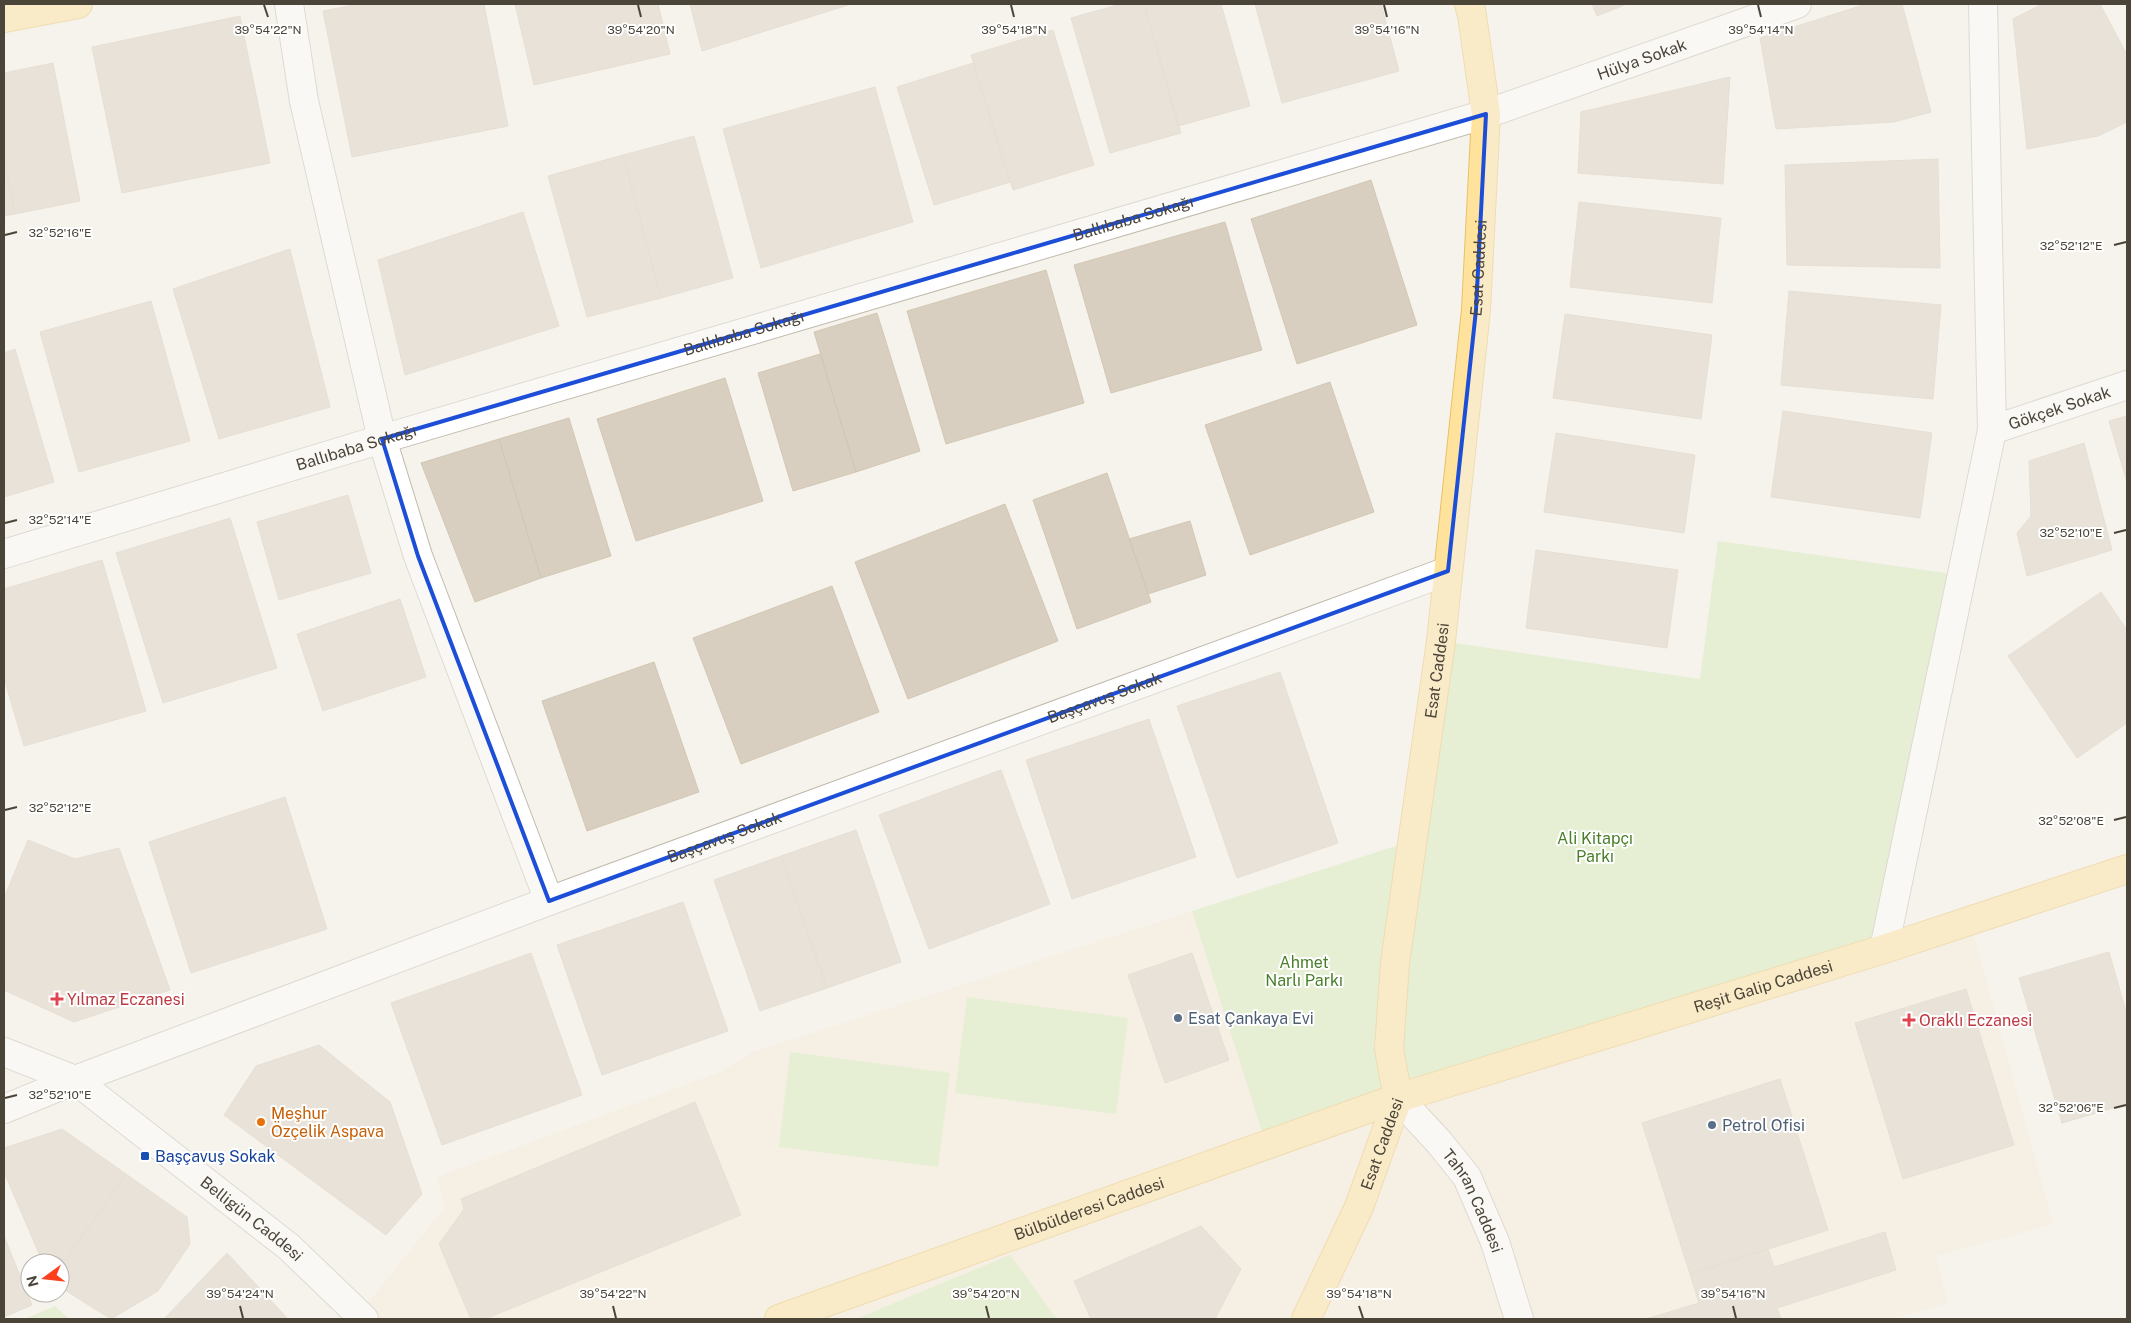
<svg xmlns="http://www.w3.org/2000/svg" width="2131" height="1323" viewBox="0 0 2131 1323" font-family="'Public Sans',sans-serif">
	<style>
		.commercial { fill: #f7ead8 }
		.green { fill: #d2eab5 }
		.building { fill: #d8cfc1; stroke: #d3c7b4 }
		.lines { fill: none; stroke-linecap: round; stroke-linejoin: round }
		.minor-casing { stroke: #c2bbae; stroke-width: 30 }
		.major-casing { stroke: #e6c16a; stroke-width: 30 }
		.minor { stroke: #fff; stroke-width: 28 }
		.major { stroke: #ffe39c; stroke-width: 28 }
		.marked { fill: none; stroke: #1d4ed8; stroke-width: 4; stroke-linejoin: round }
		.ticks { fill: none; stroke: #4b4439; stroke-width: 2 }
		.health-dot { fill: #e0444e; stroke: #fff; stroke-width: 2 }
		.service-dot { fill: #5c6f8a; stroke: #fff; stroke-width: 2 }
		.food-dot { fill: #e8710a; stroke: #fff; stroke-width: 2 }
		.transit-dot { fill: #1a4fb4; stroke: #fff; stroke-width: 2 }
		.labels { text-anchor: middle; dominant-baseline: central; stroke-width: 4; stroke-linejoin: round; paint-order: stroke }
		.street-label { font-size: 16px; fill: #4b4439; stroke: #fff }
		.park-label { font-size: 16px; fill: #4a7f2a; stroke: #fff }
		.health-label { font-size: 16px; fill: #be3a42; stroke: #fff; text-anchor: start }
		.service-label { font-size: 16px; fill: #4e5e75; stroke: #fff; text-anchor: start }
		.food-label { font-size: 16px; fill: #c56008; stroke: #fff; text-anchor: start }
		.transit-label { font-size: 16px; fill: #164399; stroke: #fff; text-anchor: start }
		.ticks-label { font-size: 12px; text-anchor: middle; fill: #4b4439; stroke: #fff; stroke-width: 4; stroke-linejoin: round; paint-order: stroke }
	</style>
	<rect width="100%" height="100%" fill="#f6f3ec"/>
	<!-- commercial -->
	<path class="commercial" d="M1412,841L1389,1049L1970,921L2053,1224L1936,1256L1948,1303L1890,1319H364L359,1314L445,1207L437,1177L720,1072L753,1052Z"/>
	<!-- green -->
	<path class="green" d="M1718,541L1960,575L1884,949L1266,1144L1192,911L1412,841L1441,641L1700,679Z
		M967,997L1128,1018L1116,1114L955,1093Z
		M790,1052L950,1073L938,1167L779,1147Z
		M1010,1255L1057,1319H856Z
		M55,1306L69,1319H24Z"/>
	<!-- building -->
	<path class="building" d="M359,4H484L508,126L352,157L323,11Z
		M515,4H658L670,54L534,85Z
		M690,4H848V5L702,51Z
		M1121,4H1144L1181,133L1110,153L1071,18Z
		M1144,4H1221L1250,106L1178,126Z
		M1255,4H1381L1399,71L1282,103Z
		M1592,4H1627L1597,16Z
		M1866,4H1902L1931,112L1894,122L1776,129L1760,38Z
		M2042,4H2100L2127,55V122L2098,136L2027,149L2013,19Z
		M240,16L270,163L122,193L92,47Z
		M1053,30L1094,165L1013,190L971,55Z
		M53,63L80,201L15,214L4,159V73Z
		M973,63L1010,182L934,205L897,87Z
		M1730,77L1723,184L1578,173L1581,112Z
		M875,87L913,222L761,268L723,129Z
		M694,136L733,278L661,298L623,155Z
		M623,155L661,298L587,317L548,176Z
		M4,159L15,214L4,216Z
		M1938,159L1940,268L1787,265L1785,165Z
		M1371,180L1417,325L1297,364L1251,219Z
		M1579,202L1721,218L1712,303L1570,287Z
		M523,212L559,326L405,375L378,260Z
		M1225,222L1262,350L1111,393L1074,265Z
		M290,249L330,407L219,439L173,289Z
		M1046,270L1084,403L946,444L907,311Z
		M1789,291L1941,305L1933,399L1781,385Z
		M151,301L190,441L79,472L40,332Z
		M877,313L920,451L856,472L814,332Z
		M1565,314L1712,335L1701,419L1553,398Z
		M15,349L54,482L4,497V353Z
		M820,354L856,472L793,491L758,373Z
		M725,378L763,501L636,541L597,419Z
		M1330,382L1374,512L1250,555L1205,425Z
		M1783,411L1932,433L1920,518L1771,497Z
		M2127,416V482L2109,421Z
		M569,418L611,556L541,578L499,439Z
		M1556,433L1695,455L1684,533L1544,512Z
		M499,439L541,578L475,602L421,463Z
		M2084,443L2112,550L2027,576L2017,533L2031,516L2029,461Z
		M1107,473L1151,602L1077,629L1033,500Z
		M348,495L371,573L279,600L257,522Z
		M1005,504L1058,641L908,699L855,562Z
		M230,518L277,668L163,703L116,553Z
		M1190,521L1206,575L1148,594L1129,539Z
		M1536,550L1678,570L1667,648L1526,628Z
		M102,560L146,711L24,746L4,678V589Z
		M832,586L879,712L741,764L693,638Z
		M2101,592L2127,630V723L2077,758L2008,656Z
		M400,599L426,677L323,711L297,634Z
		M654,662L699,792L587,831L542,701Z
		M1280,672L1338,843L1237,878L1177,706Z
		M1149,719L1196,857L1072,899L1026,760Z
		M1001,770L1050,904L929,949L879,815Z
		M285,797L327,929L191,973L149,842Z
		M856,830L901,962L827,988L781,856Z
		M28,840L75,859L119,848L170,990L74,1022L4,990V898Z
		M781,856L827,988L760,1011L714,880Z
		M683,902L728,1031L602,1075L557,945Z
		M2109,952L2127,1015V1104L2062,1123L2019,978Z
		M531,953L582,1095L442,1145L391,1003Z
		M1192,953L1229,1060L1165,1083L1128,975Z
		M1966,989L2014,1145L1903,1179L1855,1023Z
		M319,1045L390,1102L422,1194L386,1235L224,1115L256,1066Z
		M1780,1079L1828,1230L1690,1274L1642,1123Z
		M695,1102L741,1215L485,1319H471L439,1244L464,1209L461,1199Z
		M62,1129L126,1174L60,1268V1263H43L4,1172V1148Z
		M126,1174L187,1217L190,1244L158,1291L111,1319L60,1287V1268Z
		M1201,1226L1241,1269L1215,1319H1091L1074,1281Z
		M1885,1232L1896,1270L1777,1308L1781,1319H1646L1699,1303L1690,1274L1768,1249L1774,1267Z
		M4,1236L32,1305L4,1317Z
		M227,1253L288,1319H164Z"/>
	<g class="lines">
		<!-- minor casing -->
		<g class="minor-casing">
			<g id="minor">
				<path d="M289,4L304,101L382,439L418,556L549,901"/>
				<path id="s1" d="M1992,430L2127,385"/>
				<path id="s2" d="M4,554L382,439L1486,114L1797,4"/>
				<path d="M1884,949L1992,430L1983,4"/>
				<path id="s3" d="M4,1052L75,1080L289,1247L364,1319"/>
				<path id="s4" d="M1398,1098L1439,1142L1467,1177L1495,1242L1519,1319"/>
				<path id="s5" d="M4,1109L75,1080L549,901L1448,571"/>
			</g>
		</g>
		<!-- major casing -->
		<g class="major-casing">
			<g id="major">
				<path d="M4,18L78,4"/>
				<path id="s6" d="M779,1319L1398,1098L1884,949L2127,869"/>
				<path id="s7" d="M1306,1319L1359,1207L1398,1098L1389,1049L1395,963L1441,641L1476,310L1486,114L1472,15L1469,4"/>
			</g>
		</g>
		<!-- minor -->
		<use href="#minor" class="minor"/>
		<!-- major -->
		<use href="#major" class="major"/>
	</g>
	<!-- marked area -->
	<path d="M0 0H2131V1323H0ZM1486,114L1476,310L1448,571L549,901L418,556L382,439Z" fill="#f6f3ec" fill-opacity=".55" fill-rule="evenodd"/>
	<path class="marked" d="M1486,114L1476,310L1448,571L549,901L418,556L382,439Z"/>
	<!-- ticks -->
	<path class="ticks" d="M264,5L268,17M638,5L641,17M1011,5L1014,17M1384,5L1387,17M1758,5L1761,17M5,235L17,232M2114,245L2126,242M5,523L17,520M2114,533L2126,530M5,810L17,807M2114,820L2126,817M5,1098L17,1095M2114,1108L2126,1105M240,1306L243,1318M613,1306L616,1318M986,1306L989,1318M1359,1306L1363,1318M1733,1306L1736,1318"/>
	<!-- markers -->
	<g class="health-dot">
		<path d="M54.5 991.5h5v5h5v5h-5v5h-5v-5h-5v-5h5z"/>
		<path d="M1906.5 1012.5h5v5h5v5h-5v5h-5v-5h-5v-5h5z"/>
	</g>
	<g class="service-dot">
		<circle cx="1178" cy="1018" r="5"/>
		<circle cx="1712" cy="1125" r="5"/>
	</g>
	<circle class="food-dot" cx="261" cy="1122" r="5"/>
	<rect class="transit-dot" x="140" y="1151" width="10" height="10" rx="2.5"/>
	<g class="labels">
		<!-- street labels -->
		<g class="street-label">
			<text stroke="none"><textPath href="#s2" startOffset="1711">Hülya Sokak</textPath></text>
			<text stroke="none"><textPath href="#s2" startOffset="1178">Ballıbaba Sokağı</textPath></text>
			<text stroke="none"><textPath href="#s7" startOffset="1076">Esat Caddesi</textPath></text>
			<text stroke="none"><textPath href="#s2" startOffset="772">Ballıbaba Sokağı</textPath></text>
			<text stroke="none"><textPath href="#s1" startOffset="71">Gökçek Sokak</textPath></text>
			<text stroke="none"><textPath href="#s2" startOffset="368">Ballıbaba Sokağı</textPath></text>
			<text stroke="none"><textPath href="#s7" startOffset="671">Esat Caddesi</textPath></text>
			<text stroke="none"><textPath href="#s5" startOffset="1175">Başçavuş Sokak</textPath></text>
			<text stroke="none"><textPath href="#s5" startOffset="770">Başçavuş Sokak</textPath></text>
			<text stroke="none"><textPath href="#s6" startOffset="1039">Reşit Galip Caddesi</textPath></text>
			<text stroke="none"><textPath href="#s7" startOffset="191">Esat Caddesi</textPath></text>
			<text stroke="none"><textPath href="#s4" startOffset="129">Tahran Caddesi</textPath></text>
			<text stroke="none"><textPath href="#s6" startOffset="329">Bülbülderesi Caddesi</textPath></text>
			<text stroke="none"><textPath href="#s3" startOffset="301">Belligün Caddesi</textPath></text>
		</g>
		<!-- park labels -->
		<g class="park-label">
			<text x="1595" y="838">Ali Kitapçı<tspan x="1595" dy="18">Parkı</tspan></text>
			<text x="1304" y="962">Ahmet<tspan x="1304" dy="18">Narlı Parkı</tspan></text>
		</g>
		<!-- health labels -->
		<g class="health-label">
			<text x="67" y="999">Yılmaz Eczanesi</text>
			<text x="1919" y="1020">Oraklı Eczanesi</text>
		</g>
		<!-- service labels -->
		<g class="service-label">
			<text x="1188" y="1018">Esat Çankaya Evi</text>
			<text x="1722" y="1125">Petrol Ofisi</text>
		</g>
		<!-- food labels -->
		<g class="food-label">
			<text x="271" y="1113">Meşhur<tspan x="271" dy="18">Özçelik Aspava</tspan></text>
		</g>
		<!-- transit labels -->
		<g class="transit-label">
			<text x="155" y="1156">Başçavuş Sokak</text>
		</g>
	</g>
	<g class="ticks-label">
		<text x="268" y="34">39°54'22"N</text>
		<text x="641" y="34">39°54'20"N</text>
		<text x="1014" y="34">39°54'18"N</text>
		<text x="1387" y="34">39°54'16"N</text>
		<text x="1761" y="34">39°54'14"N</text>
		<text x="60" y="237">32°52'16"E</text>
		<text x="2071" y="250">32°52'12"E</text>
		<text x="60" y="524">32°52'14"E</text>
		<text x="2071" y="537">32°52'10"E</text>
		<text x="60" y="812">32°52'12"E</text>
		<text x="2071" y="825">32°52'08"E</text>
		<text x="60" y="1099">32°52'10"E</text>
		<text x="2071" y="1112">32°52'06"E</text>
		<text x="240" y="1298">39°54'24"N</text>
		<text x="613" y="1298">39°54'22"N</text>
		<text x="986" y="1298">39°54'20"N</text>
		<text x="1359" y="1298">39°54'18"N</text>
		<text x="1733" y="1298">39°54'16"N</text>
	</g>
	<!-- border -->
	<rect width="2131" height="1323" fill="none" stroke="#4b4439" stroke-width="10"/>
	<!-- north arrow -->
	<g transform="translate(45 1278) rotate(255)"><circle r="24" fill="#ffffff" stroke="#b7b4b0"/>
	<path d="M0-4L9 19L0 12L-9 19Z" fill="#fc3f1d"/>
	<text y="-8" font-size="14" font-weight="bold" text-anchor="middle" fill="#4b4439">N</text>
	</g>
</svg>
